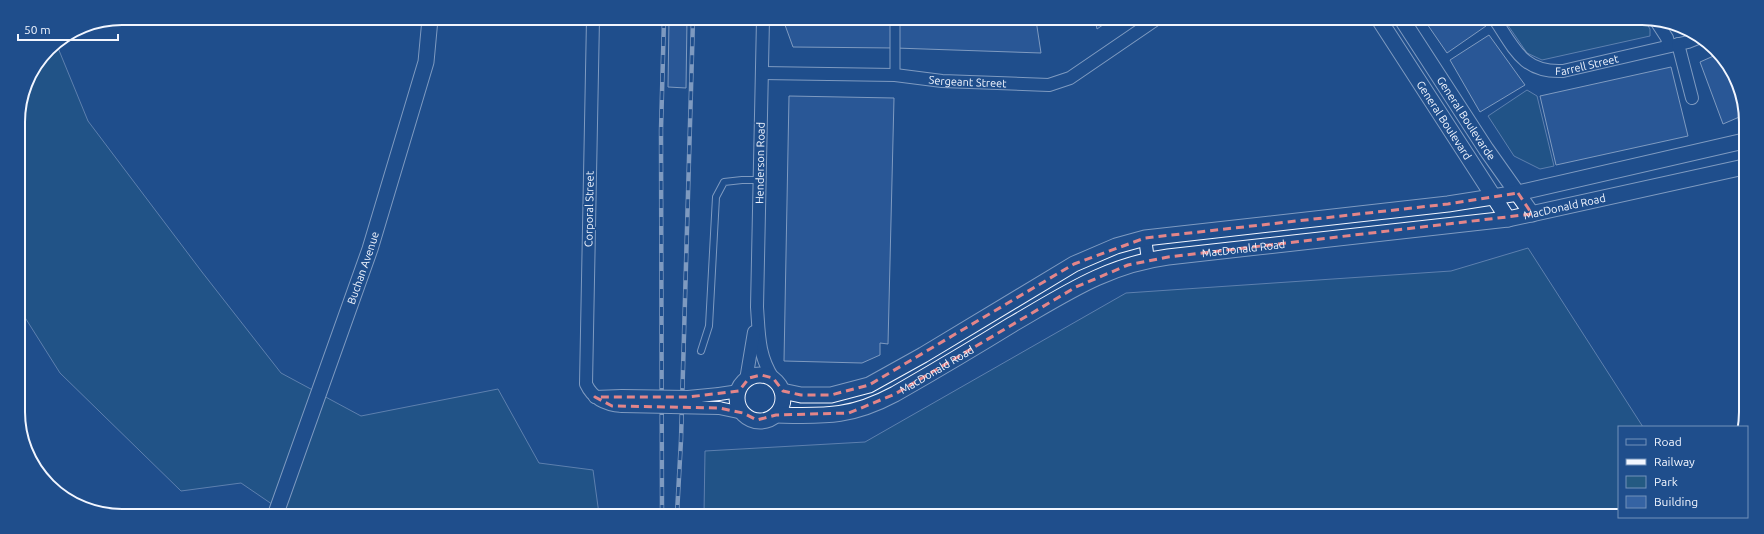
<svg xmlns="http://www.w3.org/2000/svg" width="1764" height="534" viewBox="0 0 1764 534" font-family="Ubuntu,sans-serif">
	<style>
		.green { fill: #245a82; stroke: #a8bbd7 }
		.building { fill: #3563a3; stroke: #f2f6ff }
		.lines { fill: none; stroke-linecap: round; stroke-linejoin: round }
		.service-casing { stroke: #f2f6ff; stroke-width: 8 }
		.pedestrian-casing { stroke: #f2f6ff; stroke-width: 11 }
		.minor-casing { stroke: #f2f6ff; stroke-width: 14 }
		.tertiary-casing { stroke: #f2f6ff; stroke-width: 17 }
		.service { stroke: #1f4e8c; stroke-width: 6 }
		.pedestrian { stroke: #1f4e8c; stroke-width: 9 }
		.minor { stroke: #1f4e8c; stroke-width: 12 }
		.tertiary { stroke: #1f4e8c; stroke-width: 15 }
		.rail-casing { stroke: #f2f6ff; stroke-width: 4.5 }
		.rail { stroke: #1f4e8c; stroke-width: 3; stroke-dasharray: 9; stroke-linecap: butt }
		.minor-bridge-casing { stroke: #f2f6ff; stroke-width: 14; stroke-linecap: butt }
		.minor-bridge { stroke: #1f4e8c; stroke-width: 12 }
		.marked { fill: none; stroke: #e38589; stroke-width: 3; stroke-dasharray: 8 5; stroke-linejoin: round }
		.labels { text-anchor: middle; dominant-baseline: central; stroke-width: 3; stroke-linejoin: round; paint-order: stroke }
		.street-label { font-size: 11px; fill: #f2f6ff; stroke: #1f4e8c }
		.rim { fill: none; stroke: #f2f6ff; stroke-width: 2 }
	</style>
	<rect width="100%" height="100%" fill="#1f4e8c"/>
	<!-- green -->
	<path class="green" d="M1505,21H1645L1650,29V36L1542,60L1527,53Z
		M56,43L88,121L202,272L281,373L361,416L498,389L539,463L593,470L599,514L285,513L241,483L181,491L60,373L19,308L18,115L29,76L49,48Z
		M1527,90L1537,96L1554,166L1540,169L1514,156L1488,116Z
		M1528,248L1643,427H1619V516L704,514L705,451L865,442L1126,293L1451,271Z"/>
	<!-- building -->
	<path class="building" d="M669,19H687L686,88L668,87Z
		M786,19L1036,20L1041,53L895,48L793,47L785,25Z
		M1095,20H1110L1097,29Z
		M1425,21H1482L1486,26L1447,53Z
		M1489,35L1525,85L1480,112L1450,60Z
		M1718,54L1744,102V115L1723,124L1700,62Z
		M1671,67L1688,136L1556,165L1540,96Z
		M789,96L894,98L888,344L880,343V355L862,363L784,361Z"/>
	<g class="lines">
		<!-- service casing -->
		<g class="service-casing">
			<path id="service" d="M701,351L709,326L716,197L724,182L742,180H760"/>
		</g>
		<!-- pedestrian casing -->
		<g class="pedestrian-casing">
			<path id="pedestrian" d="M895,75V20"/>
		</g>
		<!-- minor casing -->
		<g class="minor-casing">
			<g id="minor">
				<path d="M593,19L586,384C593,399 606,405 622,406"/>
				<path d="M763,19L757,307C759,334 758,355 773,378"/>
				<path id="s1" d="M1496,21C1515,50 1524,73 1563,71L1688,42L1698,38"/>
				<path d="M1656,21L1667,38L1669,46"/>
				<path d="M1678,44L1692,98"/>
				<path id="s2" d="M762,73L895,75L942,81L1049,85L1070,78L1155,20"/>
				<path d="M1145,238L1148,260"/>
				<path d="M746,380L754,332"/>
				<path d="M719,394L739,391"/>
				<path d="M595,397L622,396"/>
				<path d="M719,408L743,413"/>
			</g>
		</g>
		<!-- tertiary casing -->
		<g class="tertiary-casing">
			<g id="tertiary">
				<path id="s3" d="M1380,21L1508,219"/>
				<path id="s4" d="M1403,21L1486,149L1532,214"/>
				<circle cx="760" cy="398" r="23"/>
				<path d="M782,391L801,395H831L869,385L923,355L1074,264L1116,246L1145,238L1448,204L1518,193L1744,141"/>
				<path id="s5" d="M776,415C825,416 850,418 895,394C935,371 974,348 1013,324C1065,294 1107,265 1168,257L1508,219L1744,167"/>
				<path id="s6" d="M276,513L370,249L426,62L430,19"/>
			</g>
		</g>
		<!-- service -->
		<use href="#service" class="service"/>
		<!-- pedestrian -->
		<use href="#pedestrian" class="pedestrian"/>
		<!-- minor -->
		<use href="#minor" class="minor"/>
		<!-- tertiary -->
		<use href="#tertiary" class="tertiary"/>
		<!-- rail casing -->
		<g class="rail-casing">
			<path id="rail" d="M662,514L661,130L664,19
				M677,514L681,440L693,19"/>
		</g>
		<!-- rail -->
		<use href="#rail" class="rail"/>
		<!-- minor-bridge casing -->
		<g class="minor-bridge-casing">
			<path id="minor-bridge" d="M622,396L688,397L719,394
				M622,406L719,408"/>
		</g>
		<!-- minor-bridge -->
		<use href="#minor-bridge" class="minor-bridge"/>
	</g>
	<!-- marked area -->
	<path d="M0 0H1764V534H0ZM1518,193L1532,214L1168,257L1128,265L1076,287L895,394L849,413L776,415L757,420L743,413L719,408L612,406L595,397H688L739,391L749,378L761,375L773,378L783,391L801,395H831L869,385L1074,264L1145,238L1448,204Z" fill="#1f4e8c" fill-opacity=".55" fill-rule="evenodd"/>
	<path class="marked" d="M1518,193L1532,214L1168,257L1128,265L1076,287L895,394L849,413L776,415L757,420L743,413L719,408L612,406L595,397H688L739,391L749,378L761,375L773,378L783,391L801,395H831L869,385L1074,264L1145,238L1448,204Z"/>
	<g class="labels">
		<!-- street labels -->
		<g class="street-label">
			<text stroke="none"><textPath href="#s1" startOffset="114">Farrell Street</textPath></text>
			<text stroke="none"><textPath href="#s2" startOffset="206">Sergeant Street</textPath></text>
			<text stroke="none"><textPath href="#s4" startOffset="116">General Boulevarde</textPath></text>
			<text stroke="none"><textPath href="#s3" startOffset="118">General Boulevard</textPath></text>
			<text transform="translate(760 163) rotate(-89)">Henderson Road</text>
			<text stroke="none"><textPath href="#s5" startOffset="830">MacDonald Road</textPath></text>
			<text transform="translate(589 209) rotate(-89)">Corporal Street</text>
			<text stroke="none"><textPath href="#s5" startOffset="506">MacDonald Road</textPath></text>
			<text stroke="none"><textPath href="#s6" startOffset="260">Buchan Avenue</textPath></text>
			<text stroke="none"><textPath href="#s5" startOffset="171">MacDonald Road</textPath></text>
		</g>
	</g>
	<!-- crop -->
	<path d="M0 0H1764V534H0ZM122 25H1642A97 97 0 0 1 1739 122V412A97 97 0 0 1 1642 509H122A97 97 0 0 1 25 412V122A97 97 0 0 1 122 25Z" fill="#1f4e8c" fill-rule="evenodd"/>
	<path class="rim" d="M122 25H1642A97 97 0 0 1 1739 122V412A97 97 0 0 1 1642 509H122A97 97 0 0 1 25 412V122A97 97 0 0 1 122 25Z"/>
	<!-- legend -->
	<rect x="1618" y="426" width="130" height="92" fill="#1f4e8c" stroke="#7391ba"/>
	<rect x="1626" y="439" width="20" height="6" fill="#1f4e8c" stroke="#7391ba"/>
	<text x="1654" y="446" font-size="12" fill="#f2f6ff">Road</text>
	<rect x="1626" y="459" width="20" height="6" fill="#f2f6ff" stroke="#7391ba"/>
	<text x="1654" y="466" font-size="12" fill="#f2f6ff">Railway</text>
	<rect x="1626" y="476" width="20" height="12" fill="#245a82" stroke="#7391ba"/>
	<text x="1654" y="486" font-size="12" fill="#f2f6ff">Park</text>
	<rect x="1626" y="496" width="20" height="12" fill="#3563a3" stroke="#7391ba"/>
	<text x="1654" y="506" font-size="12" fill="#f2f6ff">Building</text>
	<!-- scale -->
	<path d="M18 34v6h100v-6" fill="none" stroke="#f2f6ff" stroke-width="2"/>
	<text x="24" y="34" font-size="12" fill="#f2f6ff" stroke="#1f4e8c" stroke-width="3" paint-order="stroke">50 m</text>
</svg>
